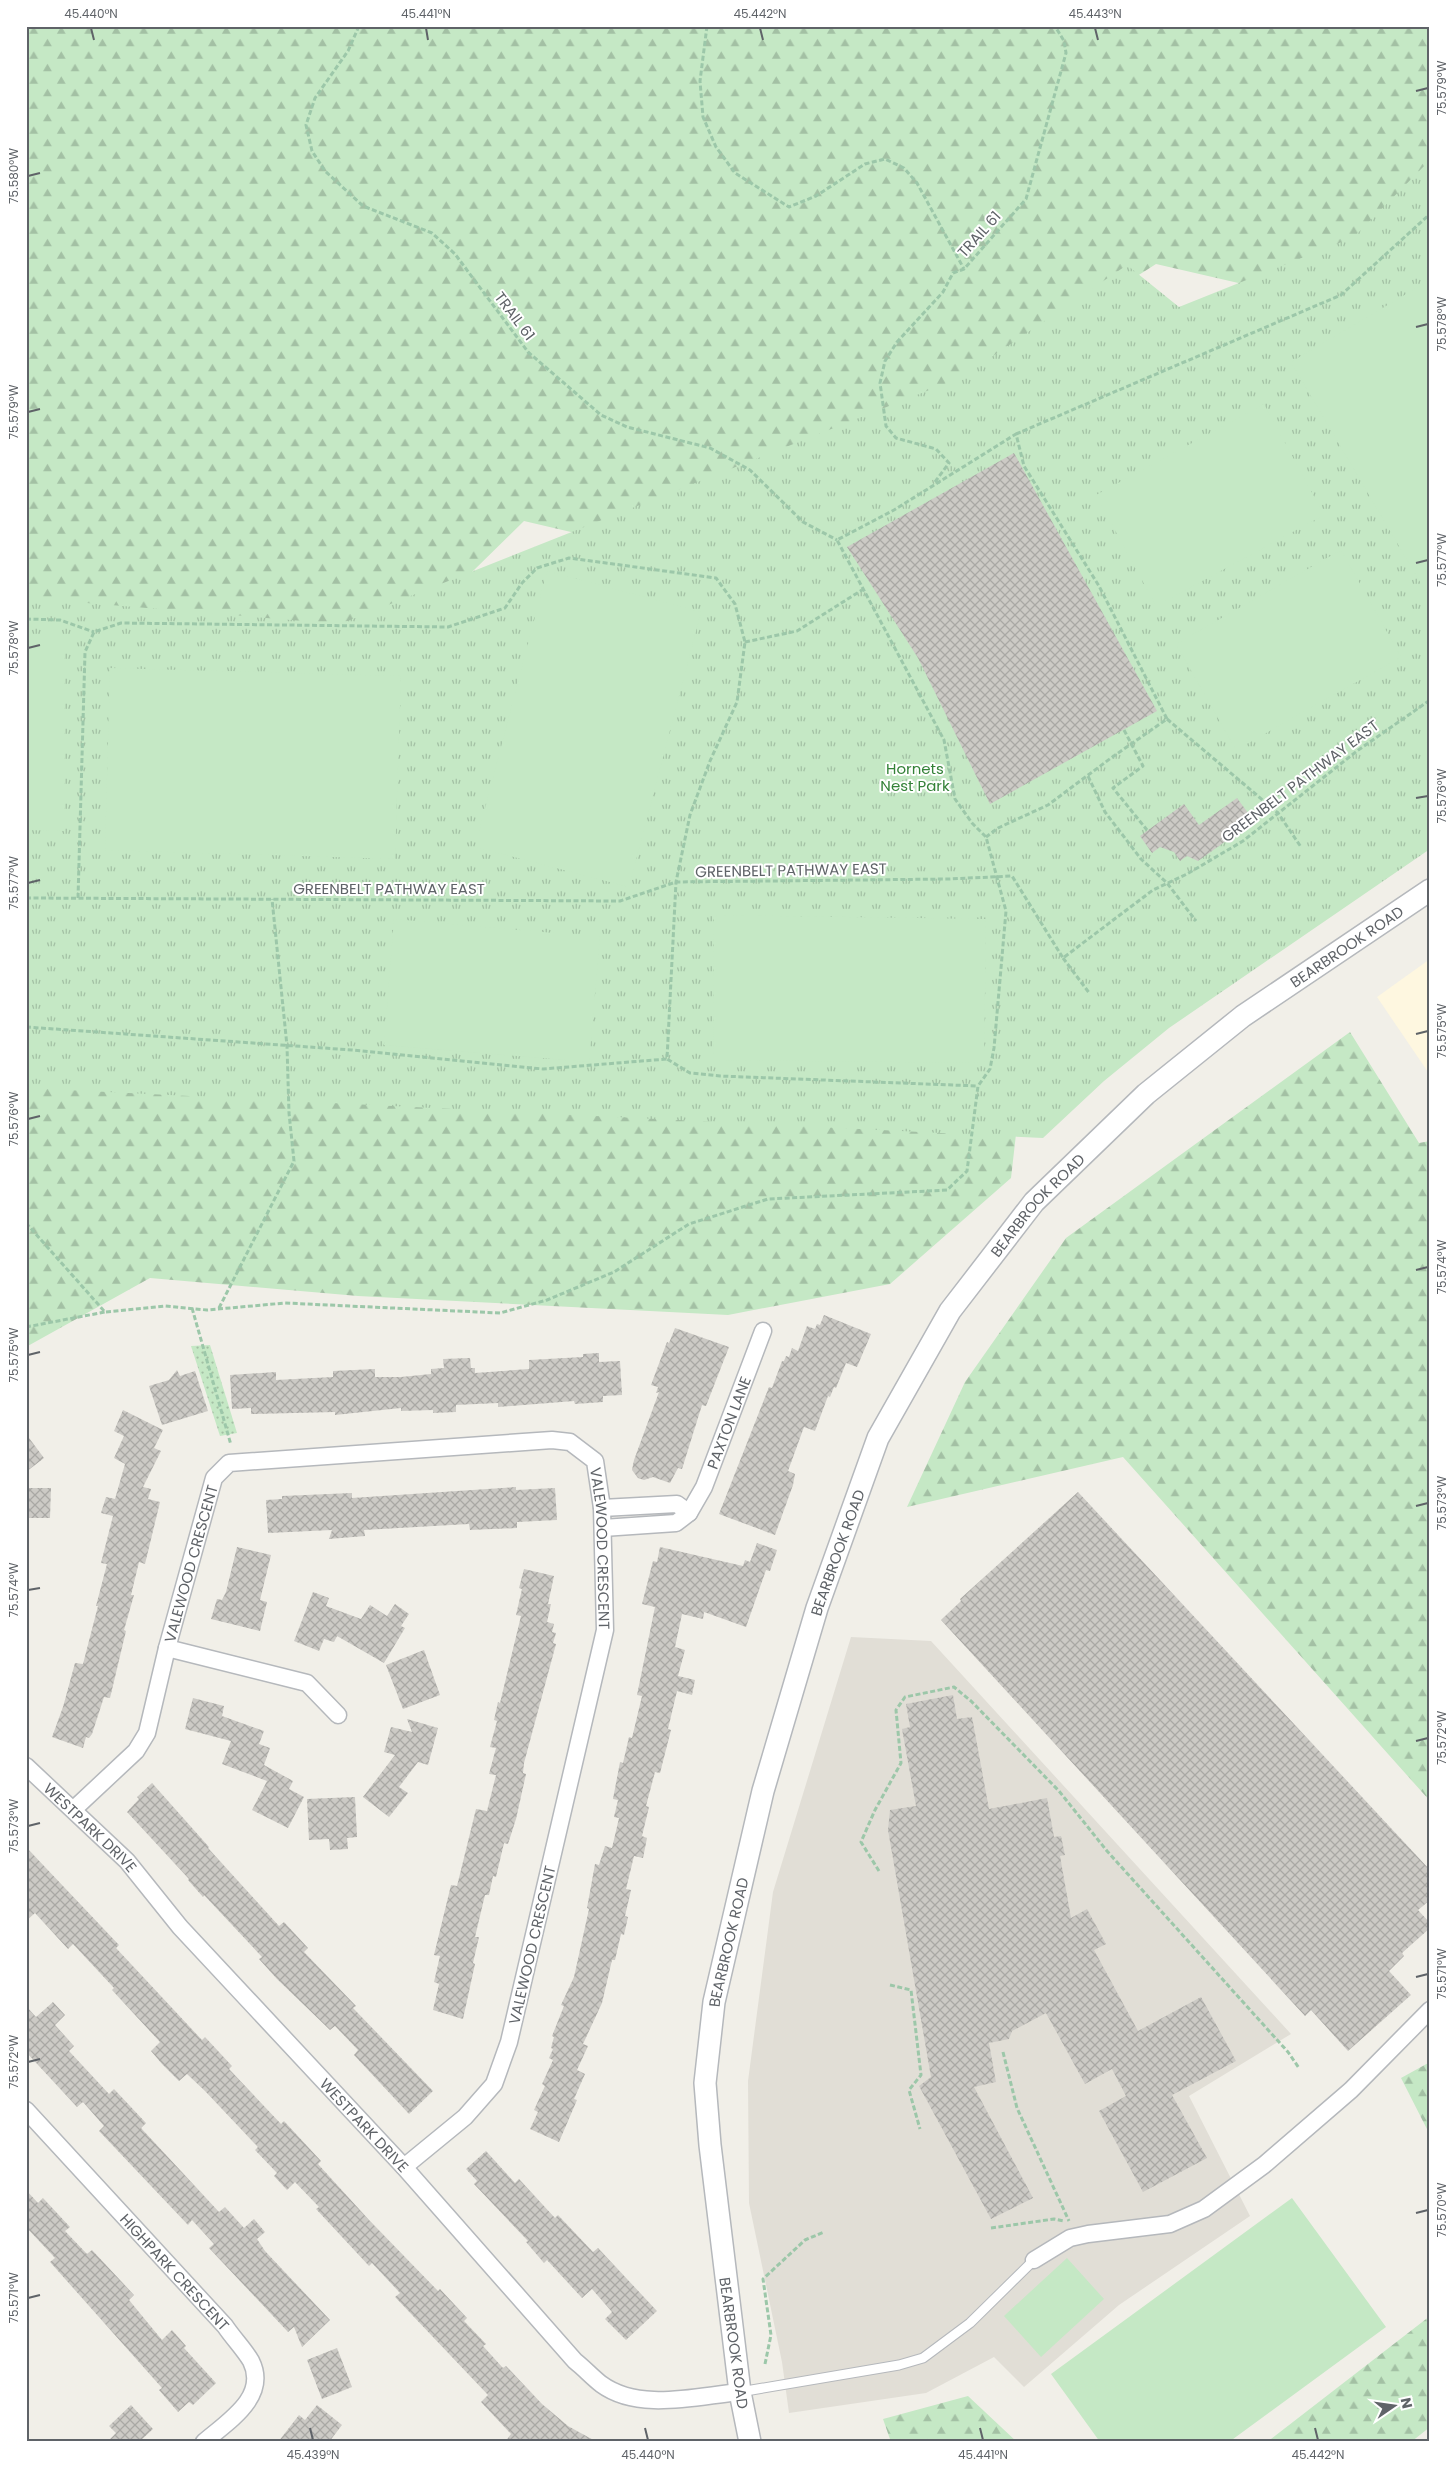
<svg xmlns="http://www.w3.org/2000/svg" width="1456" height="2468" viewBox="0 0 1456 2468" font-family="Poppins,sans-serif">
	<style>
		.commercial { fill: #fef7e0 }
		.education { fill: #e1ded6 }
		.grass { fill: url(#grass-dots) }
		.forest { fill: url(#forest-firs) }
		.park { fill: url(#park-tufts) }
		.pitch { fill: #c5e8c5 }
		.building { fill: url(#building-cross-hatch) }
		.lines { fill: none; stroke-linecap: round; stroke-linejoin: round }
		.service-casing { stroke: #b5b8bc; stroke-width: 11 }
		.minor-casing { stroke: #b5b8bc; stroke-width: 19 }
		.tertiary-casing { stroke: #b5b8bc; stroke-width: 24 }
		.path { stroke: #9cc7a9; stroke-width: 3; stroke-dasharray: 5 2.5; stroke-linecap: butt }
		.service { stroke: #fff; stroke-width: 9 }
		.minor { stroke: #fff; stroke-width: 16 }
		.tertiary { stroke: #fff; stroke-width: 21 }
		.ticks { fill: none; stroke: #5f6368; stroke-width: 2 }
		.labels { text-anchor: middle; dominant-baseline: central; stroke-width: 4; stroke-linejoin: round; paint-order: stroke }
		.street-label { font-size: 15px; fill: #5f6368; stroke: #fff }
		.park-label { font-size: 15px; fill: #348238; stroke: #fff }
		.neatline { fill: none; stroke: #5f6368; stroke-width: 2 }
		.ticks-label { font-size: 12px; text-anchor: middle; fill: #5f6368 }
	</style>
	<defs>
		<pattern id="grass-dots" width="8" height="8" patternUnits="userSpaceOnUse" patternTransform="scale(1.25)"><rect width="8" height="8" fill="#c5e8c5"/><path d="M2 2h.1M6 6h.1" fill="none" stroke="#a3c0a4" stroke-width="1.8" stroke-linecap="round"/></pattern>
		<pattern id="forest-firs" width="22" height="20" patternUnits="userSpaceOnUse" patternTransform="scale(1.25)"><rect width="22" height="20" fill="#c5e8c5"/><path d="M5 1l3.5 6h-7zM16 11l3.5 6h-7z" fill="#a3c0a4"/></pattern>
		<pattern id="park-tufts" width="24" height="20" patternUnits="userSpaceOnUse" patternTransform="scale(1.25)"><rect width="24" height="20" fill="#c5e8c5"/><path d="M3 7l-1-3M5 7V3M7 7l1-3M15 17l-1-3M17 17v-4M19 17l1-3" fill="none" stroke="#a3c0a4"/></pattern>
		<pattern id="building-cross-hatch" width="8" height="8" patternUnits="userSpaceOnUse" patternTransform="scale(1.25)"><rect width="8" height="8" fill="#cccac5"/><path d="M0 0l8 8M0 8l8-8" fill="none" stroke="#a9a8a4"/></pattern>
	</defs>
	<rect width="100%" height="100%" fill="#f1efe8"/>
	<!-- commercial -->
	<path class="commercial" d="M1430,959V1075L1377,997Z"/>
	<!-- education -->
	<path class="education" d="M851,1637L931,1641L1291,2034L1189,2096L1250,2216L1119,2305L1024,2387L994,2357L926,2393L789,2413L782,2362L749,2203L748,2081L773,1892Z"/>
	<!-- grass -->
	<path class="grass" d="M210,1345L237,1433L220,1436L191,1346Z"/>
	<!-- forest -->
	<path class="forest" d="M26,26H1430V185L1290,295L1156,264L1010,357L733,570L524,521L420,623L390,639L26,607Z
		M1350,1032L1419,1143L1430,1141V1801L1123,1457L907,1507L965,1382L1066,1238Z
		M26,1051L1020,1099L1011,1178L890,1284L728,1315L358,1296L150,1278L26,1347Z
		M1430,2062V2135L1401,2078Z
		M1430,2316V2427L1411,2442H1267Z
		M968,2396L1017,2442H891L883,2419Z"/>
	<!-- park -->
	<path class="park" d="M1430,160V849L1169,1028L1104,1081L1043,1138L26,1088V598L340,624L962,377L1127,265L1179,307L1354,237Z"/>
	<!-- pitch -->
	<path class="pitch" d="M1430,280V599L1291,362Z
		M1264,404L1324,515L1156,606L1096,495Z
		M1341,550L1401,657L1236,750L1176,644Z
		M547,571L701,612L629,887L475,847Z
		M26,640H64V831L26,830Z
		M110,668L401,676L395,859L105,850Z
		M714,915L986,919L984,1063L713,1060Z
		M394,919L600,937L589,1062L384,1045Z
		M1292,2198L1386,2327L1229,2442H1100L1051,2374Z
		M1067,2258L1104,2299L1041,2357L1004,2316Z"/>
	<!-- building -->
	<path class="building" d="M1014,453L1157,711L990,804L918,658L847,547Z
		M1237,798L1254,821L1198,861L1187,856L1180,861L1174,852L1160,847L1152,853L1140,836L1184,804L1199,825Z
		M824,1315L871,1334L857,1367L846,1363L836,1388L834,1387L830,1397L828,1396L815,1431L804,1427L788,1471L795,1474L793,1485L775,1535L719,1514L769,1387L772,1388L782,1361H784L786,1356L789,1357L792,1348L798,1351L807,1326L815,1329L817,1324L820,1325Z
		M675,1328L729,1347L706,1406L702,1405L682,1469L678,1468L670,1483L653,1477L644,1480L638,1478L632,1470L634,1460L659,1392L656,1393L658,1387L651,1385L667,1342L669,1343Z
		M599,1353V1362L620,1361L622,1395L603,1396V1402L575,1404L574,1401L498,1407V1403L456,1405V1412L433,1413V1410L401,1411V1408L335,1415V1412L251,1414V1408L232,1409L230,1375L276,1372V1380L333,1377V1371L375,1369V1377H401L431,1374V1369L444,1368L443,1359L470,1358L471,1368H475V1373L529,1369V1360L583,1357V1354Z
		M177,1370L180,1376L195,1371L208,1411L162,1425L149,1386L169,1380Z
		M123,1410L163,1430L154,1448L161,1451L143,1487L151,1489L148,1499L160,1502L145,1564L139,1562L131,1595H134L124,1630L126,1631L110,1698L104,1697L92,1734L89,1738L86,1737L83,1748L52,1737L63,1707L75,1663L83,1664L98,1606H96L107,1564L101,1563L113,1516L101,1513L106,1497L115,1499L125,1464L114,1458L124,1436L114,1431Z
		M26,1434L44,1458L26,1472Z
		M516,1487V1490L555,1488L557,1520L517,1522V1528L470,1530L469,1524L364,1530L365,1536L329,1539L332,1530L268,1533L266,1500L282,1499V1496L352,1493V1498Z
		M26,1488H51L50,1518H26Z
		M1078,1492L1430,1870V1900L1418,1910L1430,1923V1928L1402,1953L1404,1956L1389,1971L1411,1995L1348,2051L1311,2010L1305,2016L941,1620L961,1601L960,1599Z
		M757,1543L777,1550L770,1571L766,1570L746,1627L704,1612L703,1619L682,1614L675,1647L685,1650L678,1676L695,1680L692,1695L677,1691L668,1729L671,1730L660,1773L655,1772L646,1806L649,1807L642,1836L647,1838L643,1858L634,1856L626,1889L631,1890L625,1916L628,1917L624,1935L621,1934L615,1960H612L602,2003L583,2044L588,2046L577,2070L585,2074L574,2099L577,2100L559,2142L530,2129L538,2112L534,2110L545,2086L542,2084L553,2060L549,2058L553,2049L551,2048L554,2037L552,2036L564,2006L561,2005L574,1977L589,1909L587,1908L595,1864L599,1865L605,1846L612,1848L619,1818L614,1817L618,1800L613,1799L620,1762L623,1763L629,1737L632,1738L642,1696L637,1695L655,1607L642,1604L653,1561L657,1562L660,1547L743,1566L745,1560L750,1562Z
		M237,1547L271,1555L260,1600L267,1602L260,1631L211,1619L217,1599L222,1600L226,1592Z
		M524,1569L554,1576L548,1604H551L547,1622L554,1624L552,1632L556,1633L553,1643L556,1644L524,1763L523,1773L526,1774L516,1819L508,1844L504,1843L496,1877L493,1876L489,1895H485L475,1937H479L473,1963L475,1964L463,2019L433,2010L439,1984L434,1982L440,1956L434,1955L451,1885L457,1886L476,1809L487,1811L496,1775L489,1774L496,1748L490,1747L497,1721L494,1720L498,1702L500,1703L521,1616L516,1615L522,1589L519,1588Z
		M313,1592L329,1598L326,1606L361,1619L370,1605L387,1616L395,1604L409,1614L401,1626L405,1628L384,1663L337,1636L334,1642L324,1639L319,1651L294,1641Z
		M424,1650L440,1695L403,1709L386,1665Z
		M953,1695L957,1719L972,1717L989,1809L1047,1798L1054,1837L1061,1836L1065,1855L1060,1856L1071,1918L1087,1909L1106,1944L1094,1950L1138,2031L1201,1997L1236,2061L1172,2095L1207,2158L1143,2192L1099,2111L1126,2096L1112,2069L1085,2084L1046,2013L1012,2031L1009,2039L989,2043L996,2082L974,2087L1033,2198L991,2219L919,2086L931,2077L888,1830L890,1810L916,1806L902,1729L910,1727L906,1704Z
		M193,1698L224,1706L222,1716L264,1731L259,1744L270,1748L264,1765L293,1781L289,1789L304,1797L288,1828L252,1810L267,1781L222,1764L231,1741L185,1729Z
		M407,1719L438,1728L428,1765L418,1762L399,1787L408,1793L389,1817L363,1797L395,1755L384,1752L391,1727L412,1732Z
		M152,1783L209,1847L208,1848L279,1926L284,1922L308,1948L304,1952L356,2006L353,2008L433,2091L409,2114L354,2055L358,2050L335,2026L330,2030L277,1979L259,1959L262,1957L204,1895L203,1897L188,1880L189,1879L127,1812L139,1799L137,1797Z
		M355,1797L357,1837L347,1838L348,1849L330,1850L329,1839L309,1840L307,1799Z
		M26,1847L119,1945L116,1948L202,2040L205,2037L232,2066L229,2069L263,2105L281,2124L284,2121L321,2161L318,2164L369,2220L438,2291L440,2289L467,2318L464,2321L486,2344L483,2346L503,2368L506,2366L542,2404L568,2426L597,2442H505L511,2434L481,2402L488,2395L395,2297L400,2293L372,2263L369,2266L316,2209L319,2207L295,2182L287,2190L274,2176L277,2173L255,2150L258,2147L205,2091L187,2074L179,2081L162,2064L151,2051L160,2042L112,1990L114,1988L73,1944L68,1949L35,1913L26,1921Z
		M53,2002L65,2015L55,2025L74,2046L69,2051L109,2094L114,2089L146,2123L141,2128L219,2212L225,2207L244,2228L254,2219L265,2232L257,2239L265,2251L330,2320L302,2347L294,2327L288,2332L209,2248L214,2244L192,2220L188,2225L99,2131L104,2126L83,2102L77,2107L26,2052V2006L36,2017Z
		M486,2151L515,2183L519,2179L555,2218L558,2215L593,2252L598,2248L657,2311L626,2340L605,2319L612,2312L592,2289L582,2298L547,2260L544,2263L526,2242L528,2241L474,2184L477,2181L466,2169Z
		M26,2190L38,2203L43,2198L70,2227L65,2231L87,2254L92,2250L134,2295L129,2300L162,2340L172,2330L186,2346L184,2348L216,2383L193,2405L189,2402L178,2412L159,2390L162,2388L50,2262L55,2258L26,2227Z
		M337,2348L352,2387L322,2399L307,2360Z
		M131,2405L153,2429L139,2442H107L116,2433L109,2426Z
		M317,2405L342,2425L329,2442H278L299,2415L305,2420Z"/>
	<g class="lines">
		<!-- service casing -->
		<g class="service-casing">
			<path id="service" d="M740,2392L899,2365L923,2358L970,2323L1034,2260"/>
		</g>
		<!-- minor casing -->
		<g class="minor-casing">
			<g id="minor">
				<path d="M602,1508L677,1504L689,1513L676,1523L603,1528"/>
				<path id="s1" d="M689,1513L704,1487L763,1331"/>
				<path d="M167,1648L307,1683L338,1715"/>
				<path id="s2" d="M26,1766L127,1861L180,1927L404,2167L575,2361C584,2368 592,2377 601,2384C639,2412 696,2396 740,2392"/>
				<path id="s3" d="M74,1809L136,1751L147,1733L167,1648L214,1478L229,1463L552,1440L570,1442L595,1461L602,1508L605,1630L509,2042L494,2084L465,2117L404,2167"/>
				<path id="s4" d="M26,2110L225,2326C233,2338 244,2349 251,2361C269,2397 227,2422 204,2442"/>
				<path d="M1034,2260L1070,2238L1088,2234L1170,2224L1204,2209L1264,2165L1351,2090L1430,2010"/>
			</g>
		</g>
		<!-- tertiary casing -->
		<g class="tertiary-casing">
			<g id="tertiary">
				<path id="s5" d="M750,2442L740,2392L710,2145L705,2083L714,2002L763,1791L817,1608L878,1438L950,1311L1034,1202L1146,1094L1243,1016L1430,890"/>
			</g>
		</g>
		<!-- path -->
		<path class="path" d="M359,26L348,51L315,98L306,125L312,151L325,171L363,206L432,233L455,254L528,352L601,415L627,427L710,448L750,470L803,522L837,540
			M707,26L700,81L703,117L716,147L735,173L789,207L816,196L865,164L885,159L904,168L917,183L964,269
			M1016,434L1341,295L1430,214
			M935,482L949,463L936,449L896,438L886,426L880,383L885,361L897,342L943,292L953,273L964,269L1026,199L1066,53L1064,41L1055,26
			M26,619L60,620L94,632
			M745,642L797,631L862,590
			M1167,719L1278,813L1301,847
			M1124,730L1143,766L1113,788L1147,830
			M1088,776L1105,812L1141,859L1167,883L1196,921
			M26,898L620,901L676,882L949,879L1012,876L1063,958L1153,890L1187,874L1243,841L1357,751L1430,700
			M78,898L85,652L94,632L121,623L448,627L505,608L522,583L537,568L569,558L716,578L735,604L745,642L737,702L710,761L690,815L676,882L667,1059L690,1073L720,1076L978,1086
			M1063,958L1090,994
			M26,1027L352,1050L543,1069L667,1059
			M26,1223L105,1312L165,1306L207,1310L285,1303L500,1313L547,1300L614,1272L689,1224L768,1199L947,1190L967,1171L978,1086L990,1069L994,1048L1006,911L986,837L972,823L955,799L944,740L837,540L894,510L1016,434L1024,466L1099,586L1167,719L1111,758L1048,805L998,828L986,837
			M192,1308L231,1445
			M219,1308L294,1161L289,1113L287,1046L272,899
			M26,1327L105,1312
			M879,1871L861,1842L875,1810L901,1763L896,1710L905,1697L954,1687L971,1701L1059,1791L1107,1851L1288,2052L1299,2068
			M890,1985L911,1990L921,2075L909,2090L920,2129
			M1003,2052L1017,2108L1069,2221
			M991,2228L1054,2219L1064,2221
			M765,2364L771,2335L763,2279L805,2240L824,2232"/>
		<!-- service -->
		<use href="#service" class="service"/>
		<!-- minor -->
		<use href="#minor" class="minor"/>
		<!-- tertiary -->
		<use href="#tertiary" class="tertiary"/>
	</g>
	<!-- ticks -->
	<path class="ticks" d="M91,28L94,40M426,28L428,40M760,28L763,40M1095,28L1098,40M1416,91L1428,88M28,176L40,173M1416,327L1428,324M28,412L40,409M1416,563L1428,560M28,648L40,645M1416,798L1428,796M28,883L40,880M1416,1034L1428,1031M28,1119L40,1116M1416,1270L1428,1267M28,1355L40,1352M1416,1506L1428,1503M28,1590L40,1588M1416,1741L1428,1738M28,1826L40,1823M1416,1977L1428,1974M28,2062L40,2059M1416,2213L1428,2210M28,2298L40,2295M310,2428L313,2440M645,2428L648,2440M980,2428L983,2440M1315,2428L1318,2440"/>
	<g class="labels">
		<!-- street labels -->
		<g class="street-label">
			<text transform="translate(979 234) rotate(-48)">TRAIL 61</text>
			<text transform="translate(515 316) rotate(53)">TRAIL 61</text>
			<text transform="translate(1300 781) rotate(-37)">GREENBELT PATHWAY EAST</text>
			<text transform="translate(791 870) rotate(-1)">GREENBELT PATHWAY EAST</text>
			<text x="389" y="888">GREENBELT PATHWAY EAST</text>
			<text stroke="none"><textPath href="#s5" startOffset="1720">BEARBROOK ROAD</textPath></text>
			<text stroke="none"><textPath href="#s5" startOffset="1315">BEARBROOK ROAD</textPath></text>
			<text stroke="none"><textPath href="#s1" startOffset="99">PAXTON LANE</textPath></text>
			<text stroke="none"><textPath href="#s3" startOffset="852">VALEWOOD CRESCENT</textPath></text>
			<text stroke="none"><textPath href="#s5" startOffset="910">BEARBROOK ROAD</textPath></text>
			<text stroke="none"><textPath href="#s3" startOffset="281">VALEWOOD CRESCENT</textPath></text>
			<text stroke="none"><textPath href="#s2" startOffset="89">WESTPARK DRIVE</textPath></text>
			<text stroke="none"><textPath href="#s5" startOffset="505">BEARBROOK ROAD</textPath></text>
			<text transform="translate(532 1945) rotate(-77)">VALEWOOD CRESCENT</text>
			<text stroke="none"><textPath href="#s2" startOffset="494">WESTPARK DRIVE</textPath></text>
			<text stroke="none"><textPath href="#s4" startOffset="220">HIGHPARK CRESCENT</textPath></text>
			<text transform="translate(734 2343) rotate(82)">BEARBROOK ROAD</text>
		</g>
		<!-- park labels -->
		<g class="park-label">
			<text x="915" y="768">Hornets<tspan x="915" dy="17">Nest Park</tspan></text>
		</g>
	</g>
	<!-- border -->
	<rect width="1456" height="2468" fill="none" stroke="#ffffff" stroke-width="55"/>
	<!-- north arrow -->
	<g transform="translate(1394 2406) rotate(77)" stroke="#ffffff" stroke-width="4" paint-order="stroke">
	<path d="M0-4L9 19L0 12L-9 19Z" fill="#5f6368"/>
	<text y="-8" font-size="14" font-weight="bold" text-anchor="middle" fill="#5f6368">N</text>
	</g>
	<rect x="28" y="28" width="1400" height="2412" class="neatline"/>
	<g class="ticks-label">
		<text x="91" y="18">45.440°N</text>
		<text x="426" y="18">45.441°N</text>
		<text x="760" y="18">45.442°N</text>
		<text x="1095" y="18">45.443°N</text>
		<text transform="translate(1442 88) rotate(-90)" y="4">75.579°W</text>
		<text transform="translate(14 176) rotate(-90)" y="4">75.580°W</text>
		<text transform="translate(1442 324) rotate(-90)" y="4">75.578°W</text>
		<text transform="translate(14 412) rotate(-90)" y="4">75.579°W</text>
		<text transform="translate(1442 560) rotate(-90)" y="4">75.577°W</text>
		<text transform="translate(14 648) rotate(-90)" y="4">75.578°W</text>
		<text transform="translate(1442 796) rotate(-90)" y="4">75.576°W</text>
		<text transform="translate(14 883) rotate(-90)" y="4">75.577°W</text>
		<text transform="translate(1442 1031) rotate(-90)" y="4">75.575°W</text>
		<text transform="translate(14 1119) rotate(-90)" y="4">75.576°W</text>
		<text transform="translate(1442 1267) rotate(-90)" y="4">75.574°W</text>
		<text transform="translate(14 1355) rotate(-90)" y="4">75.575°W</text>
		<text transform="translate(1442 1503) rotate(-90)" y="4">75.573°W</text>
		<text transform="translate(14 1590) rotate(-90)" y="4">75.574°W</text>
		<text transform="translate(1442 1738) rotate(-90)" y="4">75.572°W</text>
		<text transform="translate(14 1826) rotate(-90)" y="4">75.573°W</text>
		<text transform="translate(1442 1974) rotate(-90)" y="4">75.571°W</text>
		<text transform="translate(14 2062) rotate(-90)" y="4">75.572°W</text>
		<text transform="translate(1442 2210) rotate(-90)" y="4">75.570°W</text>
		<text transform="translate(14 2298) rotate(-90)" y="4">75.571°W</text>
		<text x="313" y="2459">45.439°N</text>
		<text x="648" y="2459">45.440°N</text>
		<text x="983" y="2459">45.441°N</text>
		<text x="1318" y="2459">45.442°N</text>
	</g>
</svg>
